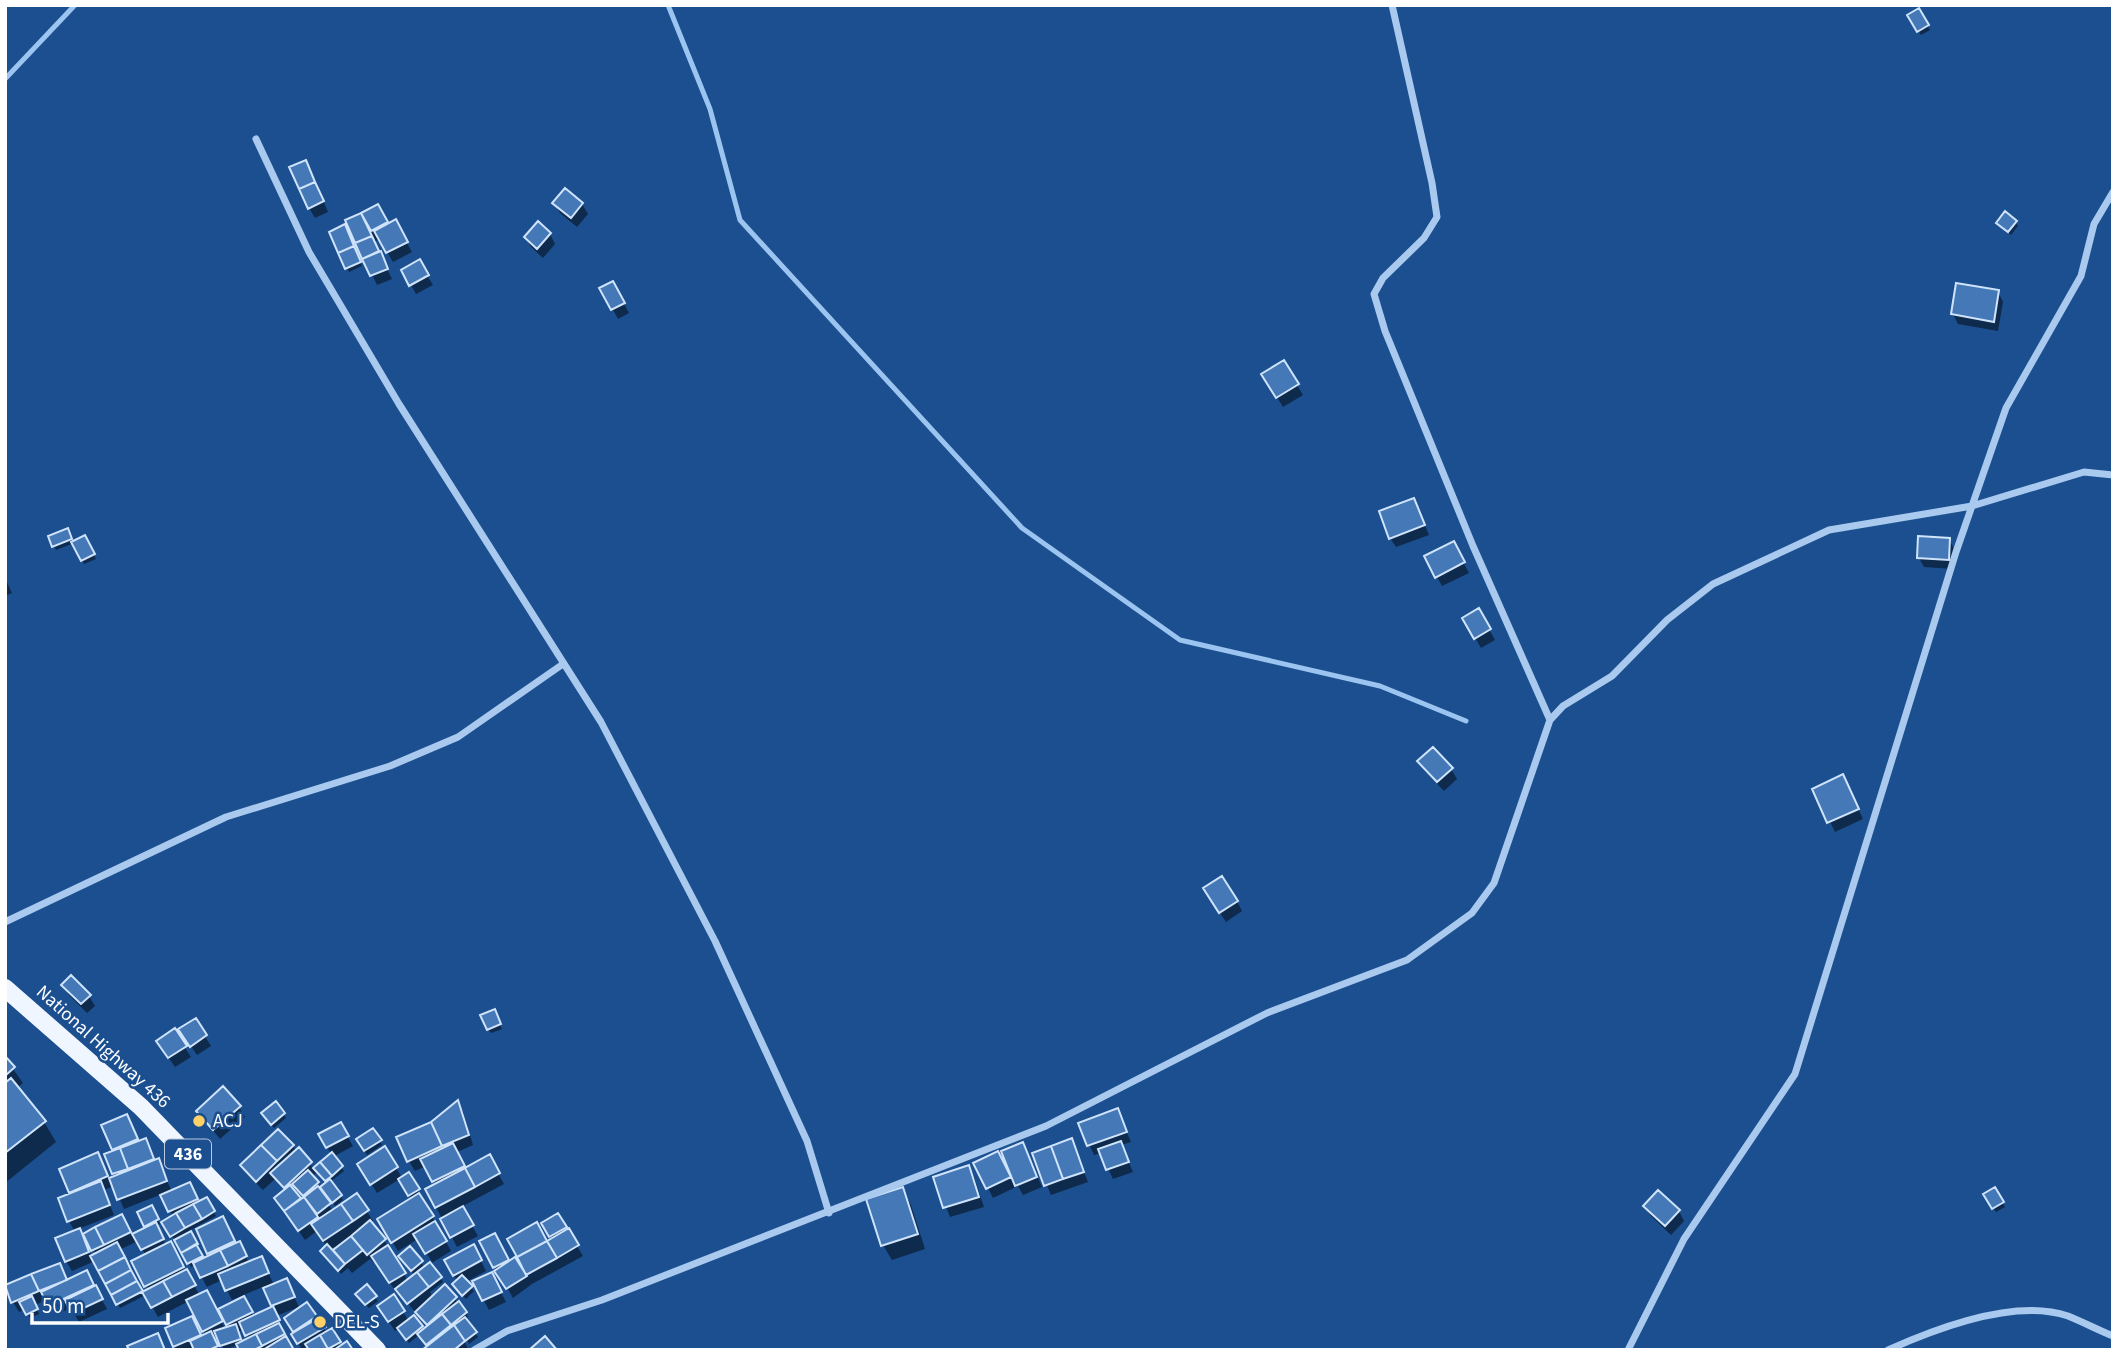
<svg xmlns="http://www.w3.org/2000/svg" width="2118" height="1355" viewBox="0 0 2118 1355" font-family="'Source Sans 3',sans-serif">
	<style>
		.shadow { fill: #0007; fill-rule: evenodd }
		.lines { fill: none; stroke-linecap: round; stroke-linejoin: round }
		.stream { stroke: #9cc4f0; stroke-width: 5 }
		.building { fill: #4478b7; stroke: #cfe3fa; stroke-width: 2 }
		.minor { stroke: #a9c9ee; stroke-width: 7 }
		.primary { stroke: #f0f6ff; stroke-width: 18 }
		.poi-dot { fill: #ffd166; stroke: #1b4f8f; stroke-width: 2.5 }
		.labels { text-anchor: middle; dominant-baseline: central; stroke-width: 5; stroke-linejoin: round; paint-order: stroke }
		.shield { fill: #1b4f8f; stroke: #bbcadd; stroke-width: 2 }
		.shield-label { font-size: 18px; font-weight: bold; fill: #fff }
		.street-label { font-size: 19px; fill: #fff; stroke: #1b4f8f }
		.poi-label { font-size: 19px; fill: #fff; stroke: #1b4f8f; text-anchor: start }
	</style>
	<rect width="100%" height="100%" fill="#1b4f8f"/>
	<!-- shadow -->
	<path class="shadow" d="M1918,10L1930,30L1921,35L1909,16Z
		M311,172L328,212L315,218L309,208Z
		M554,203L582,204L588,214L577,227L560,213Z
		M378,206L388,225L395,222L412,252L393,262L380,239L374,242L392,279L377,285L347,221Z
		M2016,222L2018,226L2011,235L1998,223Z
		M538,224L550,234L555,244L543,258L531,247L526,237Z
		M358,256L362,266L349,272L347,268Z
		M419,262L433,285L416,294L403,271Z
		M613,283L629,313L618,319L602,289Z
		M1998,292L2003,302L1998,331L1958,324L1953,314Z
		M1283,362L1303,395L1283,407L1263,374Z
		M1414,500L1429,535L1396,547L1390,538Z
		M70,535L73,543L85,538L96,559L84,564L74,543L56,550L54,546Z
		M1949,539L1954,549L1953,569L1924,567L1919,558Z
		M1453,543L1469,573L1442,586L1426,557Z
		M5,578L12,593L5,596Z
		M1478,610L1495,640L1481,648L1464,618Z
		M1420,762L1451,769L1457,779L1444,791L1425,771Z
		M1848,786L1863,819L1835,832L1814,789Z
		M1211,899L1237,901L1242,911L1226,922Z
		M63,985L89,996L95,1006L87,1013L69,995Z
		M496,1015L502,1029L491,1033L488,1029Z
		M195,1020L211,1046L197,1055L186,1039Z
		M174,1031L191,1057L175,1067L164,1051Z
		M5,1058L23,1083L17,1088L44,1122L56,1142L5,1183Z
		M458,1102L463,1112L473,1145L457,1152L466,1169L489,1157L504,1184L461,1207L478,1236L457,1247L427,1190L436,1185L426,1166L415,1171L409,1161L432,1123Z
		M276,1104L286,1118L274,1128L265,1118Z
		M239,1107L245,1117L220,1139L198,1112Z
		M1117,1110L1131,1142L1121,1145L1133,1172L1113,1179L1101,1153L1094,1155L1080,1124Z
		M340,1124L353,1146L333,1157L344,1171L330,1182L343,1200L335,1206L325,1192L327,1184L317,1172L312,1177L320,1188L318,1189L333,1211L357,1196L373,1221L370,1223L384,1240L408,1281L415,1276L403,1261L421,1262L425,1268L432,1262L418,1239L398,1251L379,1220L412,1199L400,1179L377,1193L359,1164L385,1149L402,1178L409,1175L451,1251L430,1264L443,1282L430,1292L433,1298L445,1287L466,1313L468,1317L465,1319L478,1337L469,1344L463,1332L460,1334L469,1350H425L427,1348L419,1335L409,1343L399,1329L395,1331L385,1316L393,1297L409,1321L413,1317L424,1331L428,1328L398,1291L396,1292L376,1261L374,1263L370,1259L352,1273L348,1268L341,1274L325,1255L327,1247L317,1231L305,1240L278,1202L286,1191L276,1178L263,1190L248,1175L242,1166L278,1131L314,1169L332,1155L320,1135ZM298,1190L305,1198L300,1201L294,1193ZM334,1247L341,1260L330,1250Z
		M104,1126H132L139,1142L145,1140L155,1162L158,1161L172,1192L195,1194L199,1203L206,1199L216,1216L189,1231L203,1259L210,1256L198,1230L228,1228L236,1244L244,1252L249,1263L266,1268L274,1285L291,1290L299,1307L276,1316L292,1350H241L238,1345L224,1350L218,1336L213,1339L219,1350H173L176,1349L167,1329L197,1328L201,1338L206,1336L189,1301L158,1317L146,1295L120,1308L95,1261L72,1271L66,1261L75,1232L69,1221L72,1195L61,1170L103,1164L109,1179L116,1177L107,1155L115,1151ZM114,1186L124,1209L162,1194L173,1217L164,1223L191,1267L195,1265L207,1287L222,1280L232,1300L265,1286L274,1307L254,1317L244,1298L220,1310L230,1328L225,1329L212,1302L200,1296L186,1271L166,1245L156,1226L160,1224L151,1207L139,1213L147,1228L132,1236L127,1226L94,1230L82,1236L78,1229L114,1215L104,1190ZM87,1238L96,1255L92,1257L84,1239ZM138,1241L146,1256L134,1261L149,1290L142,1294L119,1250ZM244,1329L250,1340L242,1343L238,1332Z
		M373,1130L382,1145L367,1155L358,1140Z
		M1071,1140L1088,1182L1051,1195L1034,1154Z
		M1023,1144L1042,1187L1023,1195L1018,1186L993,1198L976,1164L1010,1172Z
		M968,1167L974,1177L984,1207L950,1217L935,1178Z
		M902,1189L911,1205L925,1249L892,1260L883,1245Z
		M1994,1189L2005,1207L1996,1212L1985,1194Z
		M1645,1206L1679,1211L1684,1221L1671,1235L1651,1216Z
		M558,1215L583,1256L532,1284L513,1298L481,1242L494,1235L509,1263L553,1239L544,1223Z
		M473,1246L486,1271L466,1282L474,1291L466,1299L456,1289L457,1281L446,1260Z
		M87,1273L107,1309L79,1322L71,1308L55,1315L47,1300L35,1305L39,1314L30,1318L25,1309L19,1312L13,1302L65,1274L67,1282Z
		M474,1282L496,1283L506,1302L489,1310Z
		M375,1297L378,1301L369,1308L360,1298Z
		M307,1304L327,1333L332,1330L341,1347L350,1350H299L301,1348L293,1335L295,1334L286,1318Z"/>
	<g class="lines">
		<!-- stream -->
		<path class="stream" d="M668,5L710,109L740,220L1022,528L1180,640L1380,686L1466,721
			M5,79L75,5"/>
	</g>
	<!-- building -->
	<path class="building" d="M1919,8L1929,25L1917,32L1907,15Z
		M306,160L315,182L299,189L289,167Z
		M315,182L324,201L308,209L299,189Z
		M565,188L583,203L571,218L552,203Z
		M378,204L388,222L371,231L361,213Z
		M2005,211L2017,221L2008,232L1996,223Z
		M361,213L372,236L355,243L345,220Z
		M396,219L408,242L386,253L374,231Z
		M538,221L551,233L537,249L524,237Z
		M345,224L354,246L338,253L329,232Z
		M372,236L379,251L362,259L355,243Z
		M354,246L361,262L345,269L338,253Z
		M381,251L388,269L370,276L362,259Z
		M420,259L429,275L409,286L401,270Z
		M613,281L625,303L611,310L599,288Z
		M1956,283L1999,290L1994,322L1951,314Z
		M1284,360L1299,384L1276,398L1261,374Z
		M1414,498L1425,525L1389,539L1379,511Z
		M68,528L72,539L52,547L48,536Z
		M85,535L95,554L81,561L71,542Z
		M1918,536L1950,538L1949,560L1917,558Z
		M1454,541L1465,562L1435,578L1424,556Z
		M1479,608L1491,629L1474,639L1462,618Z
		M1433,747L1453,768L1437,782L1417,761Z
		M1843,774L1859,809L1827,823L1812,789Z
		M1222,876L1238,901L1219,913L1203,888Z
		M71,975L91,995L81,1004L61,985Z
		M495,1009L501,1024L487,1030L480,1015Z
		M196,1018L207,1035L190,1047L178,1029Z
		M175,1028L187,1046L168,1058L156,1041Z
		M5,1056L15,1067L5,1076Z
		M11,1078L46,1121L5,1153V1083Z
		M223,1086L241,1106L213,1130L196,1111Z
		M458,1100L469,1135L442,1146L431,1122Z
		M276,1101L285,1113L271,1125L261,1113Z
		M1118,1108L1127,1132L1087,1146L1078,1123Z
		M127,1114L138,1139L112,1150L101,1125Z
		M341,1122L349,1136L326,1148L318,1134Z
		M431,1122L442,1146L407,1162L396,1137Z
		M373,1128L382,1140L364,1151L356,1139Z
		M278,1129L294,1145L277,1161L261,1145Z
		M146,1138L154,1159L128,1169L120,1148Z
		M1072,1138L1084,1172L1063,1179L1051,1146Z
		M1121,1141L1129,1162L1106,1170L1098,1149Z
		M1023,1142L1037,1177L1015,1186L1001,1151Z
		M453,1143L465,1166L432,1182L420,1159Z
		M261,1145L277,1161L256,1182L240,1165Z
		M385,1146L398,1167L370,1185L357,1164Z
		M1051,1146L1063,1179L1044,1186L1032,1153Z
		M299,1147L312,1162L284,1188L270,1173Z
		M120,1148L128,1169L112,1174L104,1154Z
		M998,1151L1011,1177L986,1189L973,1163Z
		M98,1152L108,1176L69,1193L59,1169Z
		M332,1152L343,1166L332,1176L320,1162Z
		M490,1154L500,1173L475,1187L465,1168Z
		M159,1158L167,1181L117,1200L109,1178Z
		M320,1162L332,1176L325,1181L313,1168Z
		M969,1165L979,1197L943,1208L933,1177Z
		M465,1168L475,1187L435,1208L425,1189Z
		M308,1170L319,1182L303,1196L292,1184Z
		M409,1172L420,1189L408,1196L398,1179Z
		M330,1179L342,1195L332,1203L320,1187Z
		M101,1181L110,1205L67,1222L58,1198Z
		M190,1182L198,1199L168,1212L160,1195Z
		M290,1185L301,1198L284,1211L274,1198Z
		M318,1186L331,1203L317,1214L304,1197Z
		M903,1187L918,1234L881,1246L866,1199Z
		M1995,1187L2004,1202L1992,1209L1983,1194Z
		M1658,1190L1680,1210L1665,1226L1643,1206Z
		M357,1193L369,1210L353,1221L341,1204Z
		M419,1193L434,1216L391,1243L377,1219Z
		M207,1197L215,1211L202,1219L193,1204Z
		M304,1197L318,1217L298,1231L284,1211Z
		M193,1204L202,1219L185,1228L176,1213Z
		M341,1204L353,1221L323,1241L311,1224Z
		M152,1205L159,1219L144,1227L137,1212Z
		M463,1206L474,1225L450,1238L440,1219Z
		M176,1213L185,1228L170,1237L161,1222Z
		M558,1213L567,1227L549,1237L541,1223Z
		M122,1214L131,1232L104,1245L95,1227Z
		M223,1216L235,1241L207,1254L196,1229Z
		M370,1220L386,1239L367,1255L351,1236Z
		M435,1221L447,1241L425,1254L413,1234Z
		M156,1222L164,1239L141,1250L132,1234Z
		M537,1222L547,1241L517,1257L507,1239Z
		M95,1227L104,1245L91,1251L83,1234Z
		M80,1228L89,1252L65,1262L55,1238Z
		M569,1228L579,1245L557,1258L547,1241Z
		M191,1231L198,1244L181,1253L174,1240Z
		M495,1233L509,1260L493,1268L479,1241Z
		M351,1236L363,1250L345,1264L333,1250Z
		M171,1241L184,1267L144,1287L131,1261Z
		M240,1241L247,1256L228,1266L220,1250Z
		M547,1241L557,1258L526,1275L517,1257Z
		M117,1242L125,1257L98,1271L90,1256Z
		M196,1244L203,1256L187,1264L181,1253Z
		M327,1244L345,1264L338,1271L320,1251Z
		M474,1244L482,1260L453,1276L444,1260Z
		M388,1245L406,1273L389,1283L371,1256Z
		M410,1246L423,1261L411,1271L398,1256Z
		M220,1250L228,1266L200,1278L193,1263Z
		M262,1256L269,1273L225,1291L218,1274Z
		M125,1257L131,1270L105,1284L98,1271Z
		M515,1257L527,1276L506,1289L494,1271Z
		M430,1262L442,1277L429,1287L417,1272Z
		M60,1263L67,1280L39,1291L31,1274Z
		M187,1269L196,1285L172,1297L163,1281Z
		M87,1270L94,1285L48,1306L41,1292Z
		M131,1270L137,1281L111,1295L105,1284Z
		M417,1272L429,1287L407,1304L395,1289Z
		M492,1272L502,1292L482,1301L472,1281Z
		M31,1274L39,1291L11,1303L5,1285Z
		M462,1275L473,1286L462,1296L452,1284Z
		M287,1278L295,1297L271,1306L263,1288Z
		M137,1281L143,1291L116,1305L111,1295Z
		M163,1281L172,1297L151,1308L142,1292Z
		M367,1284L377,1296L365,1305L355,1294Z
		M445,1284L457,1297L427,1325L415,1312Z
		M96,1285L103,1299L71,1314L65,1300Z
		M207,1290L223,1321L202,1332L186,1300Z
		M394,1294L405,1311L388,1322L377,1306Z
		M32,1296L38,1309L26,1315L19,1302Z
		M244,1296L253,1312L226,1325L218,1309Z
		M459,1301L467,1312L451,1325L442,1314Z
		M307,1302L317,1316L293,1332L284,1318Z
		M273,1306L280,1320L245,1336L239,1322Z
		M442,1314L451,1325L426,1345L417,1334Z
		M414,1315L423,1326L406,1340L397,1328Z
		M192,1316L201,1335L173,1347L165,1328Z
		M320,1317L326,1327L297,1344L291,1334Z
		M465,1317L477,1332L465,1341L454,1325Z
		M279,1323L285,1334L262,1346L256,1334Z
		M236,1324L241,1339L220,1346L214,1331Z
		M454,1325L465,1341L454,1350H422Z
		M332,1328L341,1342L328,1349L320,1335Z
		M211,1331L218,1346L209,1350H194L190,1341Z
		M158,1333L165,1350H129L127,1346Z
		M256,1334L262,1346L254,1350H239L236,1344Z
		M320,1335L328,1349L309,1350L305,1344Z
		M286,1336L294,1350H263Z
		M545,1336L557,1350H529Z
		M347,1341L353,1350H334Z"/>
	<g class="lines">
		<!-- minor -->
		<path class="minor" d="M1392,5L1432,183L1437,217L1424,238L1383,278L1374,294L1385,331L1473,546L1550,720
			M256,139L309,252L341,306L399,404L601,722L715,941L807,1141L829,1213
			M5,922L226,817L390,766L458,737L563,664
			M474,1350L507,1331L602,1300L1046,1126L1267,1013L1407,960L1472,913L1494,883L1550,720L1563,706L1612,676L1667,620L1713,584L1829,530L1972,506L2084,472L2113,475
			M1628,1350L1684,1239L1795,1074L1956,552L2006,408L2081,276L2094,224L2113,192
			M1888,1350C1937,1328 2015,1298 2068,1316C2083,1322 2098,1330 2113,1336"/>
		<!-- primary -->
		<path class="primary" d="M5,988L141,1107L377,1350"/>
	</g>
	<!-- markers -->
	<g class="poi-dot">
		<circle cx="199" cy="1121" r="7"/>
		<circle cx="320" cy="1322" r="7"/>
	</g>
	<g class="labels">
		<!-- shield labels -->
		<rect class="shield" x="165" y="1139.5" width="46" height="29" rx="5"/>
		<g class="shield-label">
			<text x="188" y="1154">436</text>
		</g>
		<!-- street labels -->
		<g class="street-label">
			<text transform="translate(103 1047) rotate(42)">National Highway 436</text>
		</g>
		<!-- poi labels -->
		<g class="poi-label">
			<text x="213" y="1121">ACJ</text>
			<text x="334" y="1322">DEL-S</text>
		</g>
	</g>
	<!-- border -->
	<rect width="2118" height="1355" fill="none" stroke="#ffffff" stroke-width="14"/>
	<!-- scale -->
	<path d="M32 1313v10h136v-10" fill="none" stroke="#ffffff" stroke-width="3.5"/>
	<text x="42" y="1313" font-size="21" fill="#ffffff" stroke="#1b4f8f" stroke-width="5" paint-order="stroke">50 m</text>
</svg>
